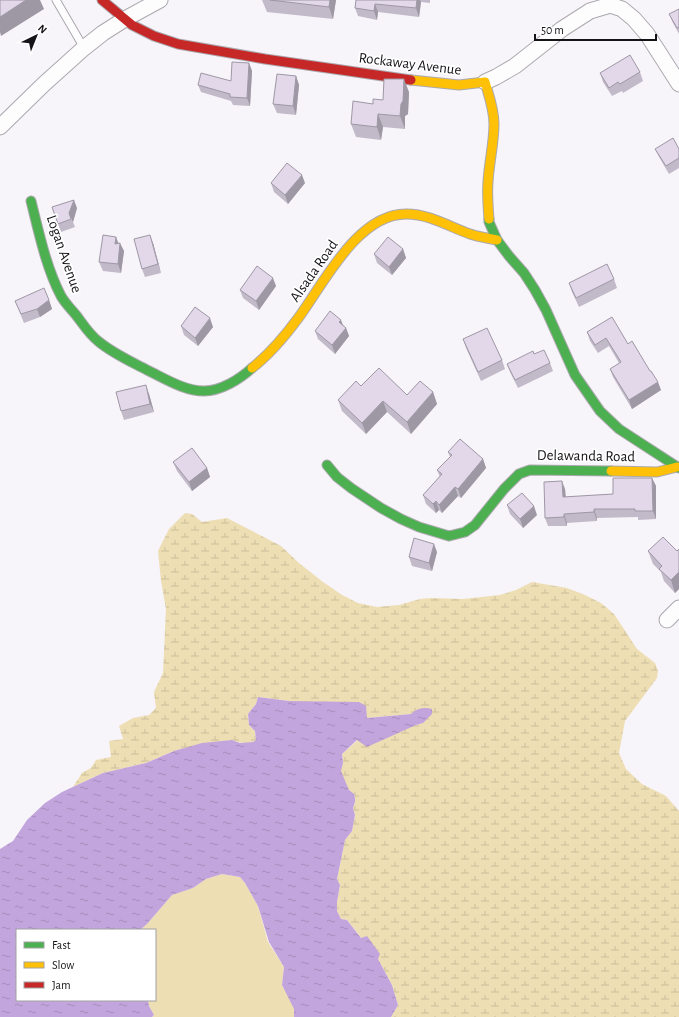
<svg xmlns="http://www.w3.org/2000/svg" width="679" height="1017" viewBox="0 0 679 1017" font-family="'Alegreya Sans',sans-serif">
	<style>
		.wetland { fill: url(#wetland-marsh) }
		.park { fill: #eedeb4 }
		.water { fill: url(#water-ripples) }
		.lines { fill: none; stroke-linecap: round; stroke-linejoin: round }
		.lane-casing { stroke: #aba9ae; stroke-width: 9 }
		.street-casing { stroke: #aba9ae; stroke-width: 17 }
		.fast-casing { stroke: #aba9ae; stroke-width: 11 }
		.slow-casing { stroke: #aba9ae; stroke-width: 11 }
		.jam-casing { stroke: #aba9ae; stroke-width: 11 }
		.lane { stroke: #fefdfe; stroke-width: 7 }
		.street { stroke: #fefdfe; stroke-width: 15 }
		.fast { stroke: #4caf50; stroke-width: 9 }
		.slow { stroke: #ffc107; stroke-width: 9 }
		.jam { stroke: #c62828; stroke-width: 9 }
		.wall { fill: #c2bac9 }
		.shaded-wall { fill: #9e97a4 }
		.building { fill: #e2d8ea; stroke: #9e97a4 }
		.labels { text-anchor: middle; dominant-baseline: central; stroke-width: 3.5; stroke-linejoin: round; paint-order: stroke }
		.street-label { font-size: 15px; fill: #151317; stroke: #fff }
	</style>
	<defs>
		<pattern id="wetland-marsh" width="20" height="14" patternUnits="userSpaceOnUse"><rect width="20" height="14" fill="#eedeb4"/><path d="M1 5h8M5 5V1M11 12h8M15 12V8" fill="none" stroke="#cbbe9a"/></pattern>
		<pattern id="water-ripples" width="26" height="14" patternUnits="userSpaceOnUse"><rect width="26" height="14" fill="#c2a5dc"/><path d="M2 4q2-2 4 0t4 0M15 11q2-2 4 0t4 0" fill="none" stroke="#a68dbc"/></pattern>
	</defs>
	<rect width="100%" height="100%" fill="#f7f4fa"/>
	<!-- wetland -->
	<path class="wetland" d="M185,513L192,514L202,522L227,518L281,546L299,563L323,582L342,595L358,603L377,607L399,605L420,599L431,598L463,599L500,595L516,590L532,582L567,588L585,595L601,603L614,614L637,649L655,663L658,671L657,678L625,721L619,753L626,769L642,784L666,796L679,811V1017H391L398,1005L392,985L378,959L347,920L341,919L337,911V902L340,885L337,879L345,840L352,831L355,815L353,808L355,802V798L354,794L349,791L340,771L343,763L342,754L358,740L423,723L411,714L367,718L289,701L258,697L256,704L248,714L249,725L255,731L256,740C249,745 239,743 232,740L174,751L146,763L103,773L73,787L82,773L91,768L96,760L111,757L109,741L123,739L119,726L133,718L149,715L156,708L154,692L163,673L166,609L161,581L158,551L169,529Z"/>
	<!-- park -->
	<path class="park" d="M222,874L240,877L245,883L258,906L268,942L284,967L282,985L295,1009L294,1017H152L154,1015L149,1006L148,1000H155V930H140L147,924L172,895L193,888L206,879Z"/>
	<!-- water -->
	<path class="water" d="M258,697L289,701L359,702L366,706L367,718L411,714C417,708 424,707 432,709V714L423,723L416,725L367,747L357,740L342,754L343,763L341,771L349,790L354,794L355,798V802L353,808L355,815L352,831L345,840L337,879L340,885L337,902V911L341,919L347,920L361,938L367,936L380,954L378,959L392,985L398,1005L391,1017H294V1009L282,985L284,967L269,942L258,906L245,883L240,877L222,874L206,879L193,888L172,895L147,924L140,930H17V1000H148L149,1006L154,1015L152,1017H0V849L13,841L27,820L45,803L62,792L103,773L146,763L174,751L202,743L232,740L240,743L253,742L256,740L255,731L249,725L248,714L256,704Z"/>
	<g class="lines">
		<!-- lane casing -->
		<g class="lane-casing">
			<path id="lane" d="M56,0L84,48"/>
		</g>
		<!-- street casing -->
		<g class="street-casing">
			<path id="street" d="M485,82L496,77L515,66L562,29L590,11L610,5L622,9L634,19L647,34L679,84
				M0,127L44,84L84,48L103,33L125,19L160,0
				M667,620L679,608"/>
		</g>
		<!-- fast casing -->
		<g class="fast-casing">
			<path id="fast" d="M31,201C39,233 46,267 61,296C65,303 71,309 76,315C83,324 89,334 98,341C112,353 130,361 147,370C164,378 184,391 204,391C221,391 240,379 252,368
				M489,219V222L497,240L509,256L524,273L535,290L546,310L575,375L600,411L619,429L679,468
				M327,465L337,477L351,488L381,508L401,519L419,527L449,536L465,532L475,525L504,489L519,474L530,470L611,471"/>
		</g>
		<!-- slow casing -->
		<g class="slow-casing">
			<path id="slow" d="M411,80L459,85L485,82C489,96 494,109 494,124C494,143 489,163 488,182C487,194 488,206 489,219
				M252,368C270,354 285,336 299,317C324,283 358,213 407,214C429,214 450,227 470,234C479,237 488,238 497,240
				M611,471L657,472L677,467"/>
		</g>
		<!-- jam casing -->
		<g class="jam-casing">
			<path id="jam" d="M102,0L132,25L154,36L178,44L265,59L411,80"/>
		</g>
		<!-- lane -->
		<use href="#lane" class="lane"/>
		<!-- street -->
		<use href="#street" class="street"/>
		<!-- fast -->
		<use href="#fast" class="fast"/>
		<!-- slow -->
		<use href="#slow" class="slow"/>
		<!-- jam -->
		<use href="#jam" class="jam"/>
	</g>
	<!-- wall -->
	<path class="wall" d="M262,0H336L333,19L267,12Z
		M356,0H430V3L421,2L419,17L378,12L377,20L358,16L355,8Z
		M679,9V34L673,23L669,14Z
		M249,63L252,71L250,106L233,105L231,101L201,92L198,85L231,81Z
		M640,72L643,81L623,93L622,91L612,96L603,82L600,73Z
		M296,76L299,85L296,115L277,113L273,104Z
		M409,92L408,114L405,116V129L383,127L381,140L356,137L351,124L383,100Z
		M655,149H679V168L669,174L659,157Z
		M271,183H305L288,204L274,192Z
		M52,207L77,208L73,222L75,227L61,232Z
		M116,237L118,243L124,251L121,273L103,271L99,262Z
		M153,243L161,273L145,277L142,269Z
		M403,249L406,258L392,275L377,263L374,254Z
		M614,279L617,288L579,307L572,292L569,283Z
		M276,286L259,310L243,298L240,290Z
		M49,300L52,309L40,317L24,323L15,301Z
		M343,325L346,328L349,336L335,354L318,339L315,331Z
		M181,326L213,327L198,346L184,335Z
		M587,332L628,344L661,390L632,409L613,377L610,369L619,363L609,346L598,353L590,341Z
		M463,339L502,360L505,369L481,381L466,348Z
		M534,354L550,363L553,371L518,388L510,372L507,364Z
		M361,386L407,395L433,392L437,404L411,434L387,412L366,434L342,411L338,400Z
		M149,394L154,412L124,420L121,411Z
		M448,452L483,459L486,468L461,498L458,496L442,513L439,510L436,513L426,504L423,495L440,477L437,470L450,457Z
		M173,462L207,468L210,477L192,491L177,471Z
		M652,478L656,486V519L638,520V517L597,518V521L567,523V526H548L545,518L565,489L566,497L613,494Z
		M507,505L537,515L523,528L510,514Z
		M679,549V589L675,593L664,581L661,572L653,564L648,551H677Z
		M437,552L432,571L412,566L409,557Z"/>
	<!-- shaded-wall -->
	<path class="shaded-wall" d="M26,0H40L44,9L1,36L0,32V17Z
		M330,0H336L333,19L329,7Z
		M417,0H420L421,2L419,17L416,8Z
		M375,4L378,12L377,20L374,11Z
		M249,63L252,71L250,106L247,98Z
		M296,76L299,85L296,115L293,106Z
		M404,79L409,92L408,114L405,116V129L400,116L401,104Z
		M378,114L383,127L381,140L377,127Z
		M302,175L305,183L288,204L285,195Z
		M74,200L77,208L73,222L69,213Z
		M150,235L153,243L161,273L158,264Z
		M116,237L119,245L115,244Z
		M120,243L124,251L121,273L118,264Z
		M403,249L406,258L392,275L389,267Z
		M273,278L276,286L259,310L256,301Z
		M49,300L52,309L40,317L37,309Z
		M210,318L213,327L198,346L195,338Z
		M341,320L344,328L339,322Z
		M346,328L349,336L335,354L332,345Z
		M658,382L661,390L632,409L629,400Z
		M146,385L149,394L154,412L150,404Z
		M433,392L437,404L411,434L407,422Z
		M383,401L387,412L366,434L362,423Z
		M483,459L486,468L461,498L458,489Z
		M207,468L210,477L192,491L189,482Z
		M652,478L656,486V519L653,511Z
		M562,481L565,489L566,505L563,497Z
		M455,487L458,496L442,513L439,505Z
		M436,501L439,510L436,513L433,504Z
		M534,506L537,515L523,528L520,519Z
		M594,509L597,518V521L594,512Z
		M564,514L567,523V526L564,517Z
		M434,544L437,552L432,571L429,563Z
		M679,572V589L675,593L671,580Z"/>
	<!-- building -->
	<path class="building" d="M0,0H26L0,17Z
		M270,0H330L329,7Z
		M356,0H417L416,8L375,4L374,11L355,8Z
		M679,9V27L677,28L669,14Z
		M630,55L640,72L620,84L618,82L609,88L600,73Z
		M232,62L249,63L247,98L230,97V94L198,85L201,73L231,81Z
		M277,74L296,76L293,106L273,104Z
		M384,79H404L403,101L401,104L400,116L378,114L377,127L351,124L353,101L373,104V99L383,100Z
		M673,138L679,149V158L666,166L655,149Z
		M287,163L302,175L285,195L271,183Z
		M74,200L69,213L71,219L58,224L52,207Z
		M103,235L116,237L115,244L120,243L118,264L99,262Z
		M150,235L158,264L142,269L134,239Z
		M388,237L403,249L389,267L374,254Z
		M607,264L614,279L576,298L569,283Z
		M257,266L273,278L256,301L240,290Z
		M44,288L49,300L37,309L21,314L15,301Z
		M195,307L210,318L195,338L181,326Z
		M330,311L341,320L339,322L346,328L332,345L315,331Z
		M612,317L628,344L632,341L650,371H651L658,382L629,400L610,369L621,362L606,338L595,345L587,332Z
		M487,328L502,360L478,372L463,339Z
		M544,350L550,363L515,380L507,364L533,351L534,354Z
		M379,368L407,395L420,381L433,392L407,422L383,401L362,423L338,400L356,381L361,386Z
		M146,385L150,404L121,411L116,392Z
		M460,439L483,459L458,489L455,487L439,505L436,501L433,504L423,495L442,474L437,470L452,455L448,452Z
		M192,448L207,468L189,482L173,462Z
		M613,478H652L653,511H635V509H594V512L564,514V517L545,518L544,482L562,481L563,497L613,494Z
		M522,493L534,506L520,519L507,505Z
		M663,537L677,551L679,549V572L671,580L659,569L662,566L648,551Z
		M414,538L434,544L429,563L409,557Z"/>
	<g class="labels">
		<!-- street labels -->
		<g class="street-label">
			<text transform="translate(410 64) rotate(7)">Rockaway Avenue</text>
			<text transform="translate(64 254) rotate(71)">Logan Avenue</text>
			<text transform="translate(314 271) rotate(-55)">Alsada Road</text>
			<text transform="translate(586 456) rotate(1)">Delawanda Road</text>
		</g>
	</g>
	<!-- legend -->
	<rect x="16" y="929" width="140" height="72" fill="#ffffff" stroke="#a1a1a2"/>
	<rect x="24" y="942" width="20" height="6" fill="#4caf50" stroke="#a1a1a2"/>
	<text x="52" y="949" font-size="12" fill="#151317">Fast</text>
	<rect x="24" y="962" width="20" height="6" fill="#ffc107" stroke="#a1a1a2"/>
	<text x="52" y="969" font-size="12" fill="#151317">Slow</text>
	<rect x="24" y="982" width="20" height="6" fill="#c62828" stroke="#a1a1a2"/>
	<text x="52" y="989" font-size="12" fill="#151317">Jam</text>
	<!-- north arrow -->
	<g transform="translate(36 36) rotate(43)" stroke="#ffffff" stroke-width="3" paint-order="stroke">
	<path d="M0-3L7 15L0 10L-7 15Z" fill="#151317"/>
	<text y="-6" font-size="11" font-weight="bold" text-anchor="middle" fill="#151317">N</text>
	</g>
	<!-- scale -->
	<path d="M535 34v6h121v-6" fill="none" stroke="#151317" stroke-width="2"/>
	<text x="541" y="34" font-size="12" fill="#151317" stroke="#ffffff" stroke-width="3" paint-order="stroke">50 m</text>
</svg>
